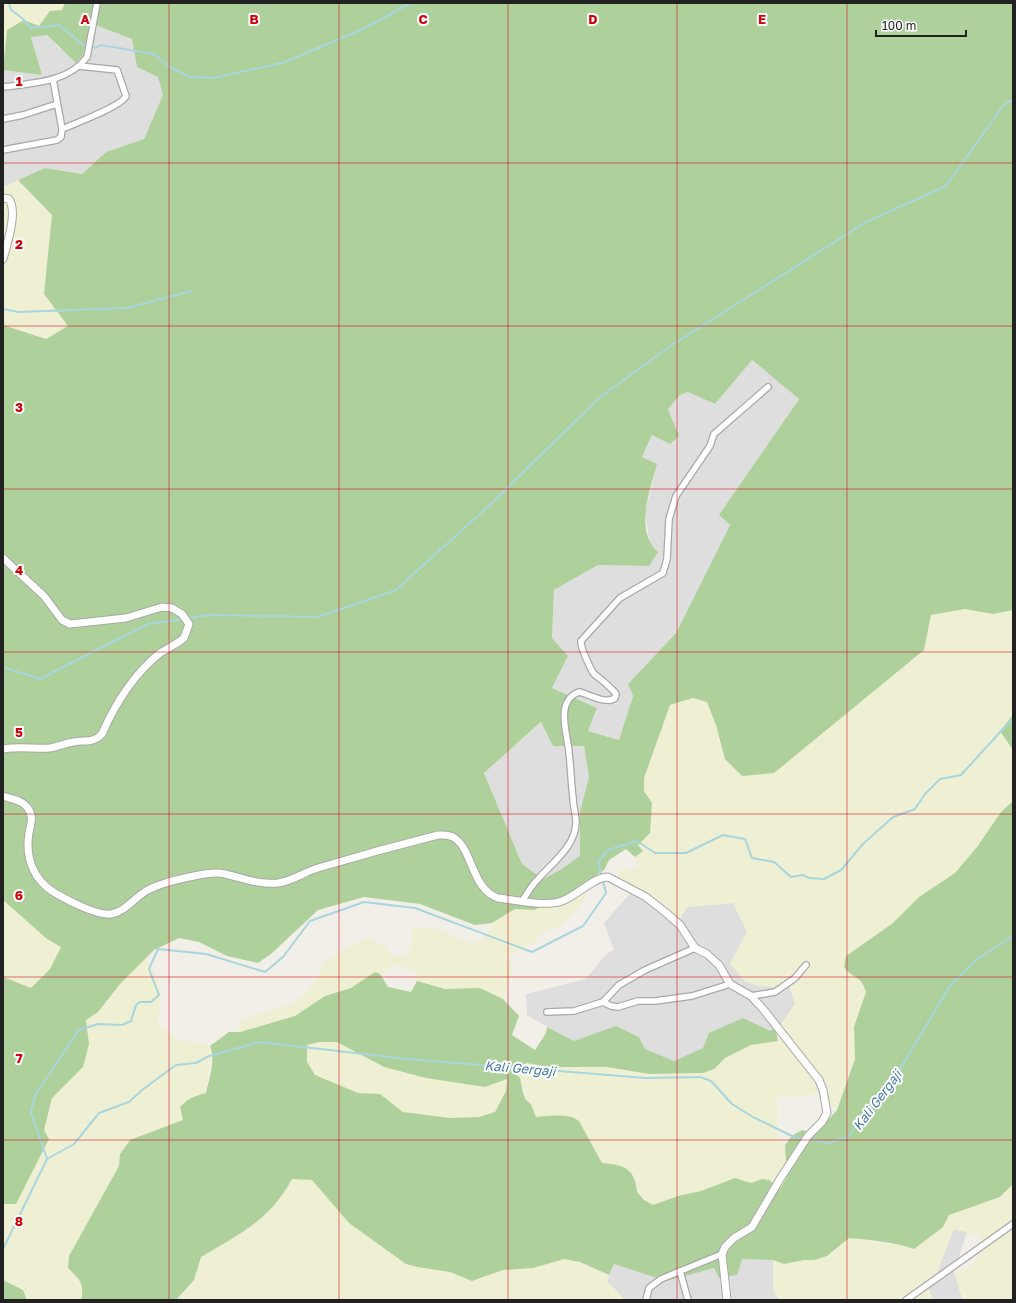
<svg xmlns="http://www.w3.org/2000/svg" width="1016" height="1303" viewBox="0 0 1016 1303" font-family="'Golos Text',sans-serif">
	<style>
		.residential { fill: #dfdede }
		.farmland { fill: #eff0d3 }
		.forest { fill: #aed19c; fill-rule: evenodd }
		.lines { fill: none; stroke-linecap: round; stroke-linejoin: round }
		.stream { stroke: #a8d6df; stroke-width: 2 }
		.minor-casing { stroke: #a8a8a8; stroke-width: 8 }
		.tertiary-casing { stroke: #a8a8a8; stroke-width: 9 }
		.minor { stroke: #fff; stroke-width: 5.5 }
		.tertiary { stroke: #fff; stroke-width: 7 }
		.grid { fill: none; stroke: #d2000b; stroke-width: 1; stroke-opacity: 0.55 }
		.labels { text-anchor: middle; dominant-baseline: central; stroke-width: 4; stroke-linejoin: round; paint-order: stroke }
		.water-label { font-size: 13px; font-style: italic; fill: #4579a4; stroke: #fff }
		.grid-label { font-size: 13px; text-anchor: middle; font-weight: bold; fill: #d2000b; stroke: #fff; stroke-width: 4; stroke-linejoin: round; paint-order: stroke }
	</style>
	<rect width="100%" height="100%" fill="#f2eee8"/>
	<!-- residential -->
	<path class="residential" d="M89,23L132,39L137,67L158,77L164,95L144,139L106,152L82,174L45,168L3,187V70L42,75L31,36L47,35L60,49L83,55Z
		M751,360L799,398L720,515L730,525L676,633L628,684L633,696L619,740L588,731L597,708L552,688L568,656L552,638L554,590L598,565L649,566L650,544L645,513L657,464L642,457L652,435L670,443L679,436L668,409L680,395L688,392L715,404Z
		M542,722L553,746H584L589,777L580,812V856L560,870L543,879L522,864L484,773Z
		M635,888L687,907L733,903L747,931L790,981L789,986L795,1004L780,1026L770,1031L703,1048L674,1061L645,1049L639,1037L616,1026L574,1042L527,1015L526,994L586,979L606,954L614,950L604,923Z
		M953,1229L967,1232L954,1272L962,1298L966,1300H934L924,1282L936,1275Z
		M742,1259L773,1260V1289L781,1300H625L607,1281L614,1264L666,1281Z"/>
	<!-- farmland -->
	<path class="farmland" d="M3,3H65L62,10L50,11L39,26L5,60L3,59Z
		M18,180L52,215L44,294L68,326L46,339L3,325V187Z
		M965,609L993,614L1013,610V715L1000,731L1013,750V801L1001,812L977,847L955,873L919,897L893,923L863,943L857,977L861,980L866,992L854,1027L855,1059L837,1110L816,1093L801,1097L777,1096L778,1134L785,1145L787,1158V1177L780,1189L769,1180L762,1179L751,1183L741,1180H729L701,1191L678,1196L653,1205L648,1203L637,1192V1181L630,1171L620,1166L602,1163L579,1121L575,1118L536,1117L531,1104L526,1100L523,1087L515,1073L526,1063L550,1067H607L649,1074L703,1073L714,1069L725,1058L751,1045L778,1041L775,1028L780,1026L795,1004L790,981L774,987L758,986L745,981L730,964L747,931L733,903L687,907L679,921L617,879L620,870H635L639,866L635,857L643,851L638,845L652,803L644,791V778L670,705L693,698L707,702L716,725L725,759L742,776L924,650L931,615Z
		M580,894L585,896L581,905L561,926L543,932L534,943L510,954L512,971L503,999L480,988L445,989L417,981L416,972L395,964L382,974L375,972L351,988L325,996L296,1016L240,1032L237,1022L294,1003L309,990L326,961L359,941L369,938L383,944L393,957L410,955L413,927L436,929L469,943L484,940L489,932L492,923L515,909L534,910L567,895Z
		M3,900L47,939L61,947L50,969L31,988L3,977Z
		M144,959L153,968L159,984L161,1002L157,1022L178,1040L202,1043L210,1046L212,1051L206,1093L195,1096L183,1120L130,1140L120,1154L119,1166L84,1232L77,1240L68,1268L79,1280L84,1289L81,1300H27L23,1290L3,1280V1205L16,1204L49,1139L44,1130L52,1098L83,1067L89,1044L86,1020L98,1012L120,984Z
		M319,1042H337L384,1067L426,1078L485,1087L507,1078L506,1091L495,1112L479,1117L450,1118L403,1112L380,1094L358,1093L315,1075L307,1062V1044Z
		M292,1179H312L349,1223L406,1264L417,1267L450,1272L472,1281L503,1270L533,1268L558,1259L574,1260L609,1275L607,1281L625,1300H176L194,1280L201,1257L250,1228L267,1214L282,1197Z
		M1013,1184V1300H966L962,1298L954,1272L970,1267L984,1249L978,1235L954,1229L936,1275L925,1282L934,1300H781L776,1296L773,1289V1260L784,1264L804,1260H814L827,1256L849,1238L887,1244H898L914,1249L943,1227L949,1215L1000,1197Z"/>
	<!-- forest -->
	<path class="forest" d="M65,3H1013V610L993,614L965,609L931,615L924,650L774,773L742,776L725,759L716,725L707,702L693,698L670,705L644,778V791L652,803L650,833L638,845L643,851L635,857L626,849L609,860L604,870L567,895L534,910L515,909L492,923L475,925L420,904L364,897L318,910L271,954L258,963L227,956L199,942L179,938L154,950L120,984L98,1012L86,1020L89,1044L83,1067L52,1098L44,1130L49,1139L16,1204H3V977L31,988L50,969L61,947L47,939L3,900V325L46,339L68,326L44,294L52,215L18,180L45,168L82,174L106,152L144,139L163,95L158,77L137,67L132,39L90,23L83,55L76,63L47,35L31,37L42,75L3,70L7,30L24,20L39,26L50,11L62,10ZM752,360L799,399L719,515L730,525L676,633L628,684L633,696L619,740L588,731L597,708L552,688L568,656L552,638L554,590L598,565L649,566L658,552C634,530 650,491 657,464L642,457L652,435L670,444L679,436L668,409L680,395L688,392L715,404ZM541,722L553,746H584L589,777L580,812V856L560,870L543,879L522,864L484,773Z
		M1013,715V750L1000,731Z
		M1013,801V1184L1000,1197L949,1215L943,1227L914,1249C894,1242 871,1240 849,1238L827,1256L814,1260H804L784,1264L773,1260L742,1259L737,1275L719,1278L714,1268L666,1281L614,1264L609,1275L580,1262L564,1259L533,1268L503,1270L472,1281L450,1272L417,1267L406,1264L349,1223L312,1180L292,1179C270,1220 240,1234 201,1257L194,1280L176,1300H81C85,1283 79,1279 68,1268L69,1256L119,1166L120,1154L130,1140L183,1120L180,1107C188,1098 195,1096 206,1093C209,1079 216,1060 210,1046L229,1032H240L295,1016L325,996L351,988L375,972L380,974L388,987L411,992L417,981L445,989L480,988L503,999L519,1016L512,1035L535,1050L546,1033L547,1027L574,1041L616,1026L639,1037L645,1049L674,1061L703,1048L709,1033L743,1018L770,1031L775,1028L778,1041L751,1045L725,1058L714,1069L703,1073L649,1074L607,1067H550L526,1063L515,1073L520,1078L523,1093L526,1100L531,1104L536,1117C549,1116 568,1113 579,1121L602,1163C624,1165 635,1168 637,1192L644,1200L653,1205L678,1196L701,1191L735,1178L751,1183L762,1179L769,1180L780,1189L787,1177L785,1145L792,1136L802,1130L817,1133L837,1110L855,1059L854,1027L866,992C861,974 852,979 844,967L846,956L893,923L919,897L955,873L977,847L1001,812ZM319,1042H337L384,1067L426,1078L485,1087L507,1079L506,1091L495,1112L479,1117L450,1118L403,1112L380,1094L358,1093L315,1075L307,1062V1045Z
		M3,1280L23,1290L27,1300H3Z"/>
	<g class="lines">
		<!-- stream -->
		<path class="stream" d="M9,3L11,10L22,18L31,28L59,25L83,45L96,48L101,45L154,54L170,67L189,77L213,78L282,63L361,30L411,3
			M3,309L19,312L127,308L191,291
			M187,618L209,615L318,617L396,590L494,501L600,397L672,345L866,222L946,186L1005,103L1013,100
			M3,667L40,679L148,624L183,619
			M808,1139L828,1143L848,1137L874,1101L900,1069L950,986L976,960L1013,936
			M47,1159L31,1112L35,1095L79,1030L98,1024L122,1025L131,1021L136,1005L140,1002H151L159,995L149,969L158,949L206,954L265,972L283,957L310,921L364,902L415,908L532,952L583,926L606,893L598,861L608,850L637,841L655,853H686L723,835L745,839L752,858L774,862L791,877L803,875L809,878L824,879L841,870L863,844L893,817L915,809L925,794L940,779L961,775L1013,718
			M3,1249L47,1159L74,1144L99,1113L129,1102L142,1090L176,1065L196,1063L209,1056L260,1042L407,1059L646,1078L700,1077L711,1081L732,1104L753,1117L794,1137L804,1139"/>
		<!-- minor casing -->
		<g class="minor-casing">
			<path id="minor" d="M3,87C32,83 68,83 87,57L97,3
				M3,119L23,115L57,104
				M62,129C74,124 122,106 126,96L117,70L79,66
				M3,150L57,140L61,137L62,129L53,79
				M522,901C527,894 531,886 538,879C552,863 576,846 576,822C576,814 573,806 573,798C571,783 571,768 569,753C568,735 554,701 579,692C589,694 606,705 615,698L616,694C610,686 602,680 594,674C591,670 580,647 581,641L620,598L663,573L667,559L669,519L676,496L710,446L714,434L768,387
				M751,996L775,992L795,978L806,965
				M603,1002L619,985L645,970L695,948
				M547,1012L574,1011L603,1002L611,1006L618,1007L638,1001H655L692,996L730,984
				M680,1271L688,1300
				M646,1300L649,1288L661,1279L722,1254
				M906,1300L1013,1224"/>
		</g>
		<!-- tertiary casing -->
		<g class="tertiary-casing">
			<path id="tertiary" d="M3,198L9,199C18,212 7,244 3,259
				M3,558L44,596L62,620L70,624L126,618L162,607L172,608L182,614L189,624L184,638C177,644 168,648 160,653C134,674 115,704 102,734C94,743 84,740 74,742C65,743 58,747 50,748C34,749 19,746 3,749
				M3,796C11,799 22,800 27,807C34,816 31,823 29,833C25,857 33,880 55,893C67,900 97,916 111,914C125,912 134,898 146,891C158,884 175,880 189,877C199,875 215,871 225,874C243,878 259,885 278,883C292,881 305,872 318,868C358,856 398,845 438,835C443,835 448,834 453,837C473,848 471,889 498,898C515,900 545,907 562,901C576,896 594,877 608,877L646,897L665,912L680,925L695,948L707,954L719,965L730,984L751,996L763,1009L819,1080L823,1090L827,1113L822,1122L808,1136L780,1179L752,1227L734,1238L725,1247L722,1254L727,1300"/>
		</g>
		<!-- minor -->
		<use href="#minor" class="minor"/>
		<!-- tertiary -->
		<use href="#tertiary" class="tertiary"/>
	</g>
	<!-- grid -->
	<path class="grid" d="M169,3V1300M339,3V1300M508,3V1300M677,3V1300M847,3V1300M3,163H1013M3,326H1013M3,489H1013M3,652H1013M3,814H1013M3,977H1013M3,1140H1013"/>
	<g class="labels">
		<!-- water labels -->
		<g class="water-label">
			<text transform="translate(520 1068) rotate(5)">Kali Gergaji</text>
			<text transform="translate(877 1100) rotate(-53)">Kali Gergaji</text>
		</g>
	</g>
	<g class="grid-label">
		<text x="85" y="24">A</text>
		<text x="254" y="24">B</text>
		<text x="423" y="24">C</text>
		<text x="593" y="24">D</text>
		<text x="762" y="24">E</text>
		<text x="19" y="86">1</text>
		<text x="19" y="249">2</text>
		<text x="19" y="412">3</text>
		<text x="19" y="575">4</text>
		<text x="19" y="737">5</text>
		<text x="19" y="900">6</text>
		<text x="19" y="1063">7</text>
		<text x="19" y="1226">8</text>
	</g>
	<!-- border -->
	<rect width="1016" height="1303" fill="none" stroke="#212121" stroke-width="8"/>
	<!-- scale -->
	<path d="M876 30v6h90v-6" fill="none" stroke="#212121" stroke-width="2"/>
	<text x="882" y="30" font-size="12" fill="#212121" stroke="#ffffff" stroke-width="3" paint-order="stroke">100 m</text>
</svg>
